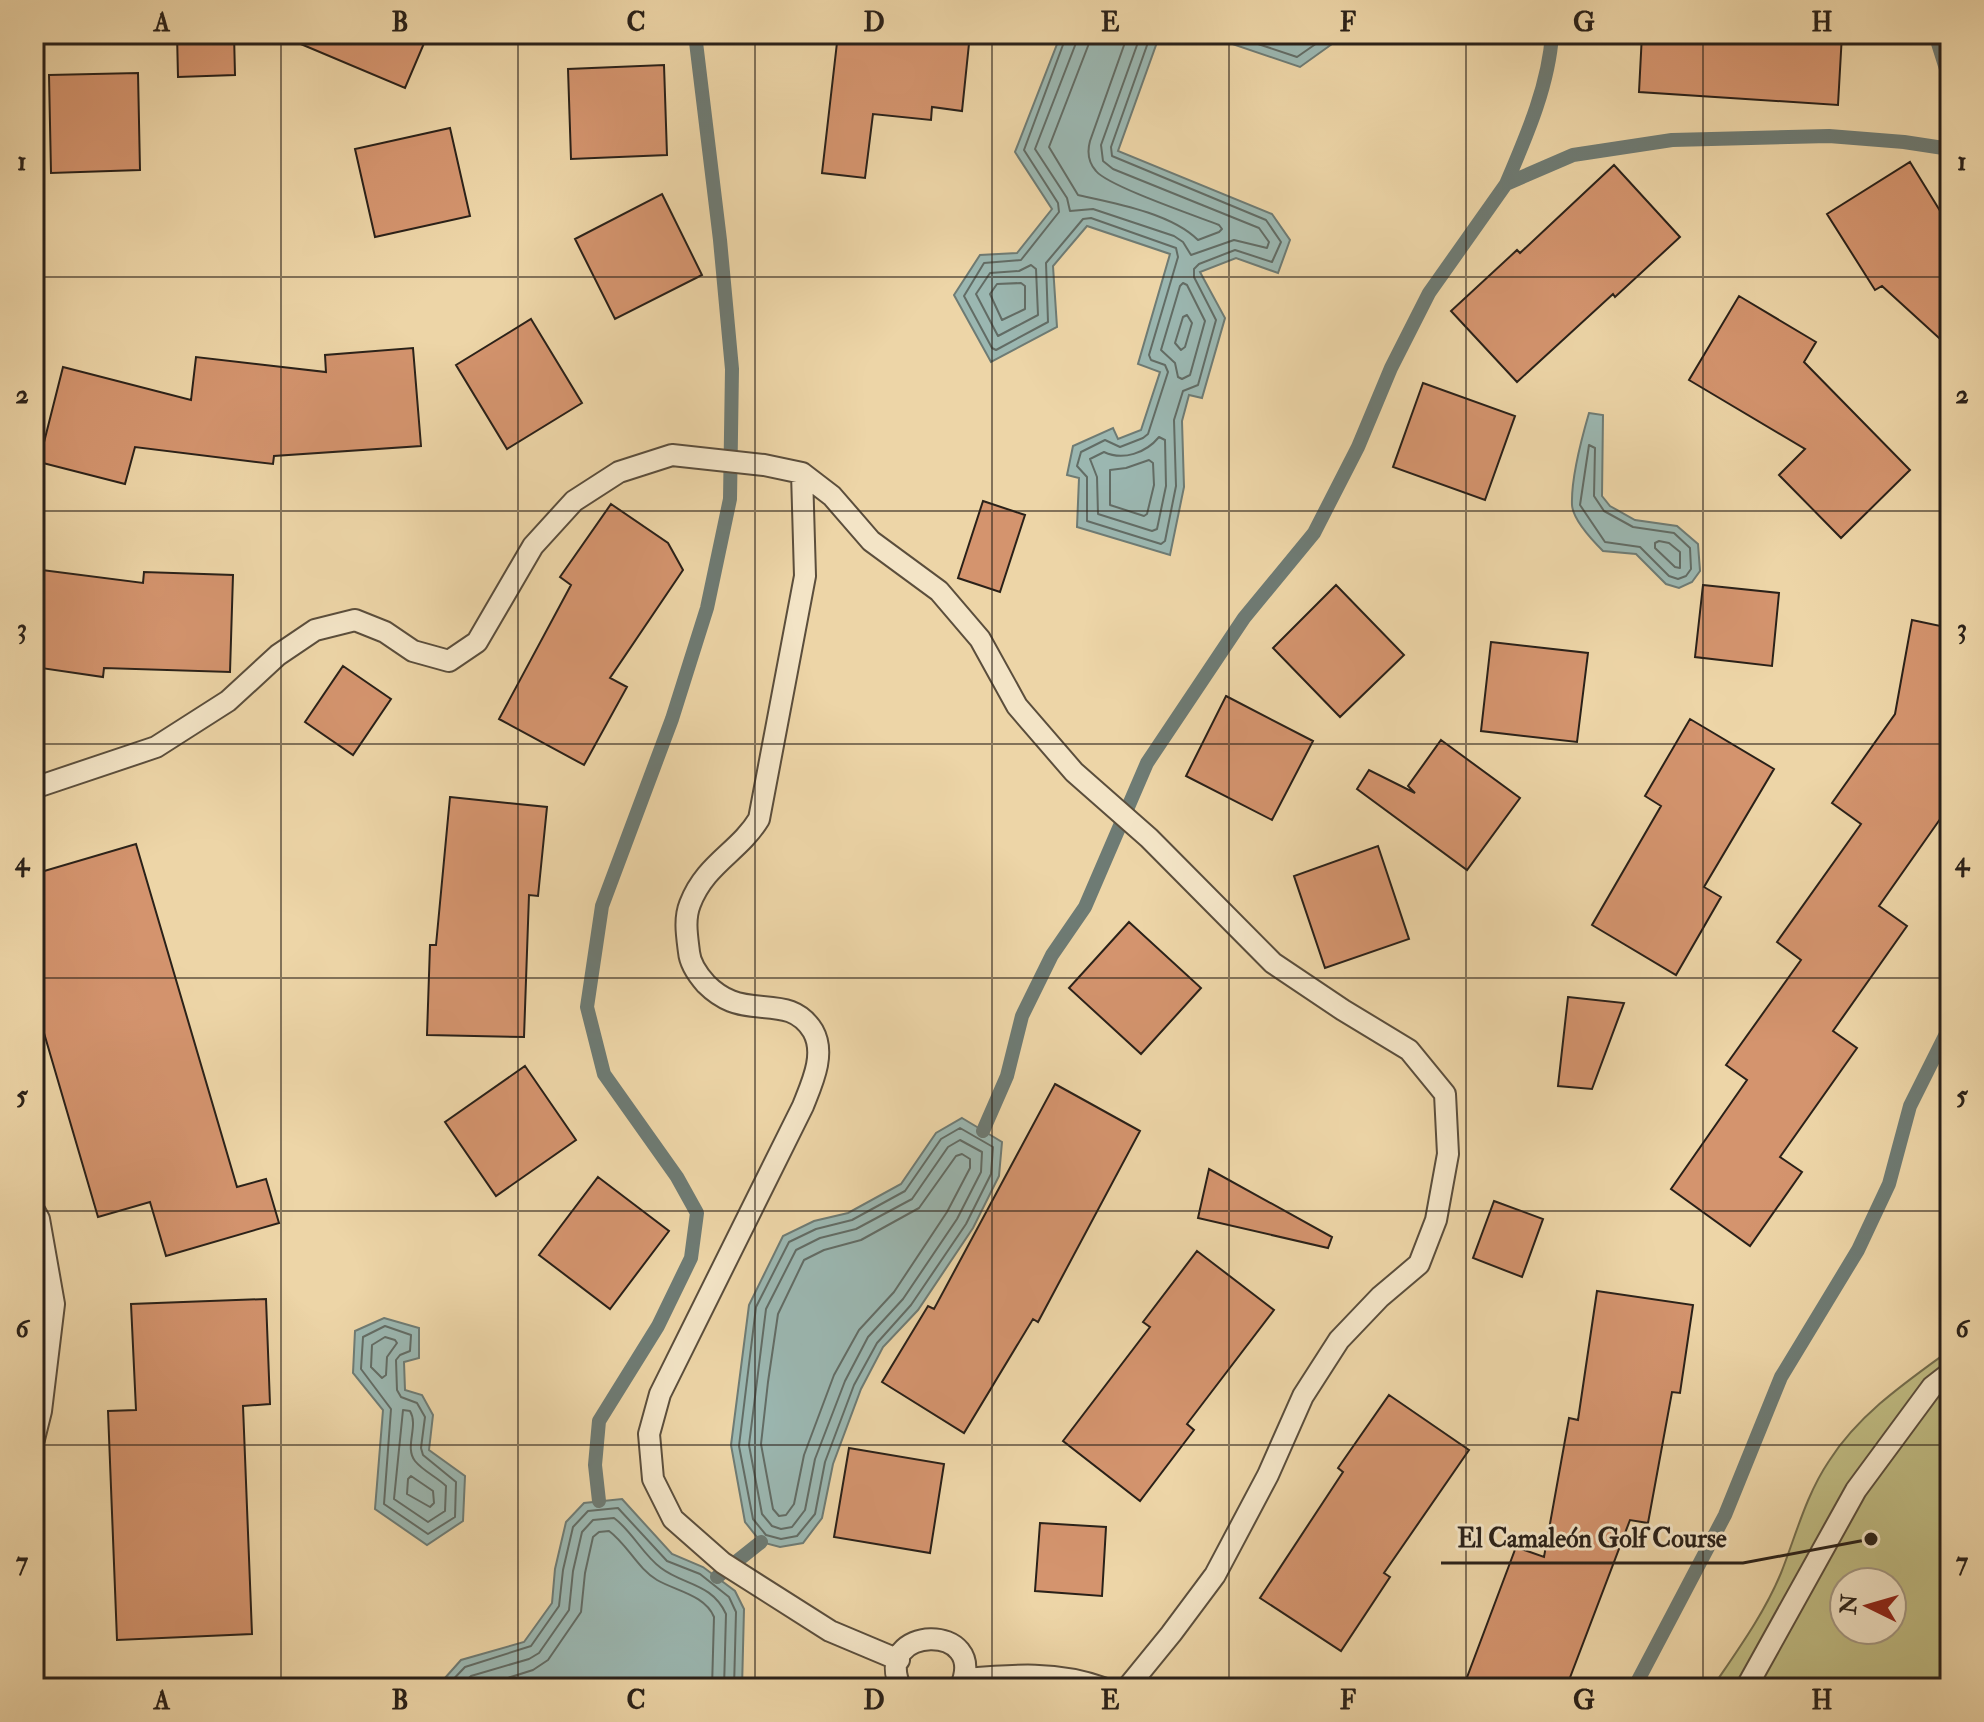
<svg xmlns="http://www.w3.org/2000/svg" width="1984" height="1722" viewBox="0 0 1984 1722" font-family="'IM FELL Double Pica',serif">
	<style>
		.green { fill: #bfbb82; stroke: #746e4e; stroke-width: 2; fill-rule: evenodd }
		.water { fill: #9bb7b1; stroke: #6e7b74; stroke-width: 2 }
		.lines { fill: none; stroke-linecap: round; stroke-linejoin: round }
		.shore { stroke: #626c65; stroke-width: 2 }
		.stream { stroke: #6e7b74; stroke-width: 14 }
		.building { fill: #d4946e; stroke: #2a2119; stroke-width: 2 }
		.service-casing { stroke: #5b4e3c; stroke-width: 24 }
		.service { stroke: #f3e4c6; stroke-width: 20 }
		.grid { fill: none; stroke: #2a2119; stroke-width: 2; stroke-opacity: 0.55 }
		.leader { fill: none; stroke: #2a2119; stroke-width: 3 }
		.callout-dot { fill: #2a2119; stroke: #f3e4c6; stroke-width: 3 }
		.callout-label { font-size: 26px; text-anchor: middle; font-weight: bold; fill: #2a2119; stroke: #f3e4c6; stroke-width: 6; stroke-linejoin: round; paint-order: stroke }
		.neatline { fill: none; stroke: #2a2119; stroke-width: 3 }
		.grid-label { font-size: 26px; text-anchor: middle; font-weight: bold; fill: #2a2119 }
	</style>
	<rect width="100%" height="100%" fill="#edd5a7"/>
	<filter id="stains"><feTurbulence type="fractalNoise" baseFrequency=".0025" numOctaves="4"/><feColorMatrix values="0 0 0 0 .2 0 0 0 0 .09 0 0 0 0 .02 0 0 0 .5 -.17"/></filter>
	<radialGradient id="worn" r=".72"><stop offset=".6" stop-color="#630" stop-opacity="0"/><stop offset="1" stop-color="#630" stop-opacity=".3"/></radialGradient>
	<!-- green -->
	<path class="green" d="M1950,1350V1688H1712C1737,1651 1764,1614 1781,1573C1796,1535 1806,1495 1829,1461C1859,1414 1906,1382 1950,1350ZM1844,1582H1892V1630H1844Z"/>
	<!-- water -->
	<path class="water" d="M1061,34H1160L1118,151L1272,214L1290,240L1278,273L1236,258L1200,272L1225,318L1202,398L1189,395L1182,421L1184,487L1170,555L1077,527L1079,478L1067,475L1073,446L1113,428L1118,439L1141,430L1160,372L1138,364L1170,254L1087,226L1053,266L1057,327L991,362L954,295L980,255L1017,253L1052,209L1015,152Z
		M1203,34H1336L1339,39L1300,67Z
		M1589,413L1603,415L1602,496L1610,506L1635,520L1677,526L1698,544L1700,571L1692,582L1679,588L1666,584L1636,554L1603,551C1592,540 1573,520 1572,505C1571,479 1582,437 1589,413Z
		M962,1118L1002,1142L999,1176L973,1228L918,1310L883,1347L861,1389L833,1464L822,1518L803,1543L780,1547L761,1542L745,1522L731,1445L749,1305L783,1236L814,1221L848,1213L901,1184L936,1133Z
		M384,1318L419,1328V1358L404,1362L405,1390L422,1395L433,1415L429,1450L465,1476L463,1521L427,1545L375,1509L383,1410L353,1373L355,1331Z
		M622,1499L672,1554L703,1567L735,1591L744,1609L742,1688H436L461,1660L524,1642L552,1603L555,1569L566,1522L584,1503Z"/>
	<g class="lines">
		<!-- shore -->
		<path class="shore" d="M1067,34L1024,150L1058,203L1059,212L1021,260L984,263L964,296L992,348L996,350L1048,322L1046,263L1083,219L1091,218L1176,248L1178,257L1149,355L1151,360L1165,365L1168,372L1148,434L1143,438L1120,447L1105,440L1081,452L1077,466L1087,477V521L1161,544L1165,541L1176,486L1174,420L1183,391L1198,385L1216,320L1194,277V269L1199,264L1235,250L1272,262L1281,242L1266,220L1112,156L1111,147L1151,34
			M1077,34L1076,43L1035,149L1067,198L1070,211L1093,209L1174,236L1183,242L1191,255L1234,240L1267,248L1269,242L1259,228L1113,169L1103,161L1101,145L1141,34
			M1090,34L1088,46L1049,147L1078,195C1114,203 1171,213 1198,240L1219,232L1222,229L1219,225C1196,216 1108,186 1096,171C1088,162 1087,152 1090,141L1128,34
			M1228,34L1297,57L1330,34
			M1031,265L1036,269L1038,315L998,336L976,294L990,273L1019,271Z
			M1021,283L1025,286V309L1002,320L990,294L997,284Z
			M1183,283L1187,285L1205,321L1190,375L1182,379L1178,377L1175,363L1161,350L1180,286Z
			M1187,315L1192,323L1185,347L1181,350L1175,343L1183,317Z
			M1159,437L1165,440L1166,486L1157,529L1152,531L1098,514L1097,477L1090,459L1104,452C1123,461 1146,453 1159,437Z
			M1589,445L1595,448L1594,496L1604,511L1633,527L1674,533L1690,548L1691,569L1686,576L1678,579L1669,576L1640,547L1605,542L1580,505Z
			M1149,460L1153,463L1154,485L1147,514L1144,516L1110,505V470L1126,468Z
			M1659,541L1669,543L1680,552V568L1675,567L1655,548V543Z
			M960,1128L993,1147L991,1174L966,1224L911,1305L877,1343L854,1385L825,1462L815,1514L797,1536L781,1539L766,1535L753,1519L739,1446L756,1307L789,1242L816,1229L852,1220L905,1191L941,1139Z
			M960,1140L982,1152L981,1172L957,1219L903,1299L868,1337L845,1381L815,1459L805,1510L792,1527L781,1529L772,1526L762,1514L749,1445L766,1309L796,1250L820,1238L856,1229L912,1199L948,1147Z
			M962,1154L970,1159V1168L947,1212L894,1292L859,1330L834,1375L804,1455L794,1504L786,1515L779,1516L773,1509L761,1444L768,1382L778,1314L804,1260L824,1250L861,1240L919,1208L956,1156Z
			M385,1326L411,1335L410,1351L400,1355L396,1360L397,1390L401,1397L417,1403L425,1417L421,1448L423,1455L456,1482L455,1517L428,1534L384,1504L391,1409L361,1369L363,1337Z
			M385,1337L395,1340L397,1343L387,1357L386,1375L382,1378L371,1367L372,1345Z
			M403,1410L410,1411C419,1426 404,1447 415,1461C423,1471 437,1477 446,1486L445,1511L428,1522L394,1499Z
			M411,1476L433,1491L434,1503L430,1507L407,1494L408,1479Z
			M445,1688L465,1667L531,1646L559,1606L563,1570L573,1527L588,1511L618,1508L667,1561L700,1574L729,1597L736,1612L734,1688
			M459,1688L471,1676L529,1659L539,1653L569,1610L573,1571L582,1532L593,1520L614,1518C632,1531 643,1555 661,1568C683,1585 712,1583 726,1614L724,1688
			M476,1688L533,1670L548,1660L581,1612L585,1573L593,1537L599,1532L609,1531C627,1544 638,1569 657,1580C676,1591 705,1595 714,1617L712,1688"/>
		<!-- stream -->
		<path class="stream" d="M1935,34L1947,72L1950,94
			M1506,184C1526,137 1549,85 1552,34
			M983,1131L1007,1076L1022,1016L1052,955L1085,907L1147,763L1244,618L1314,533L1358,447L1391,368L1429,293L1506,184L1573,155L1672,140L1829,136L1904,142L1950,149
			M599,1501L595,1465L599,1421L658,1326L691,1258L697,1213L677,1177L604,1074L587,1007L602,906L672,719L707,608L730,499L732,369L720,240L695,34
			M717,1577L761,1542
			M1634,1688L1725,1515L1781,1377L1858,1250L1889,1184L1910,1106L1945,1036L1950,1031"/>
	</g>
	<!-- building -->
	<path class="building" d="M177,34H234L235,75L178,77Z
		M277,34H428L405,88Z
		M838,34H970L962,111L932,107L931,120L873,114L865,178L822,173Z
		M1642,34H1842L1838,105L1639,92Z
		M664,65L667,155L571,159L568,69Z
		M138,73L140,170L51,173L49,75Z
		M450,128L470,216L375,237L355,149Z
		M1910,162L1950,227V348L1882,286L1875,290L1827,214Z
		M1614,165L1680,237L1615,297L1613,294L1517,382L1451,311L1517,250L1520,253Z
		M662,194L702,275L615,319L575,239Z
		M1739,296L1816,342L1804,362L1910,470L1841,538L1779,475L1805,449L1689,380Z
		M531,319L582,403L507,449L456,365Z
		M413,348L421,446L274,456L273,464L135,447L125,484L39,462L63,367L191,400L196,357L326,372L325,355Z
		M1423,383L1515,416L1485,500L1393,467Z
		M983,501L1025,515L1000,592L958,578Z
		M611,504L668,543L683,570L610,678L627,687L584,765L499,719L571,585L560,577Z
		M34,569L143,583L144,572L233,575L230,672L104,668L103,677L34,667Z
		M1336,585L1404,655L1340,717L1273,648Z
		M1703,585L1779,593L1772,666L1695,657Z
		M1912,620L1950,628V805L1879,906L1907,926L1833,1031L1857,1048L1780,1157L1802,1172L1750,1246L1671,1189L1747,1080L1726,1065L1801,960L1777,942L1861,824L1832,803L1895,714Z
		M1491,642L1588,653L1577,742L1481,731Z
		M343,666L391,699L353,755L305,722Z
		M1226,696L1313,741L1272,820L1186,776Z
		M1690,719L1774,769L1704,887L1721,897L1676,975L1592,925L1661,806L1645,796Z
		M1441,740L1520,798L1467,870L1357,789L1369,770L1415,793L1408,786Z
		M450,797L547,807L538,896L529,895L524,1037L427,1035L430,945H436Z
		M136,844L237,1187L266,1179L279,1223L166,1256L150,1202L98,1217L34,999V874Z
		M1378,846L1409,939L1325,968L1294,876Z
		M1129,922L1201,988L1141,1054L1069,988Z
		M1568,997L1624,1003L1592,1089L1558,1086Z
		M525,1066L576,1140L496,1196L445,1122Z
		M1055,1084L1140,1131L1038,1322L1033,1319L964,1433L882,1382L928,1306L934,1309Z
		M1209,1169L1332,1237L1328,1248L1198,1218Z
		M598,1177L669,1231L610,1309L539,1255Z
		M1494,1201L1543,1219L1522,1277L1473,1258Z
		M1197,1251L1274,1310L1187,1424L1194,1430L1140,1501L1063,1441L1150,1327L1143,1322Z
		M1597,1291L1693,1305L1680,1393L1672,1392L1648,1523L1630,1520L1566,1688H1463L1516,1547L1544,1557L1569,1418L1578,1420Z
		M266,1299L270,1404L243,1406L252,1634L117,1640L108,1411L136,1410L131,1304Z
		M1389,1395L1469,1450L1384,1573L1390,1577L1341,1651L1260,1598L1343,1472L1338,1468Z
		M849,1448L944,1464L930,1553L834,1537Z
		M1040,1523L1106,1527L1102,1596L1035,1591Z"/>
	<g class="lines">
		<!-- service casing -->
		<g class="service-casing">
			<path id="service" d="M802,473L805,576L759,819C739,852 705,864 690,904C684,919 687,936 689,952C690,964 698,975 706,984C713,991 721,997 731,1001C760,1013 793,998 813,1031C826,1054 812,1083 803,1106L660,1394L649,1434L653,1479L673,1519L723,1563L830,1631L899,1660
				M34,788L156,747L228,701L278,655L315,630L355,620L385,632L413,651L449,661L477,642L533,546L574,501L619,472L672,455L764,465L802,473L832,496L871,541L939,591L980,639L1017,706L1074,772L1149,838L1273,963L1343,1010L1409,1050L1445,1094L1448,1154L1436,1220L1419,1264L1380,1297L1339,1340L1303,1396L1268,1475L1215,1575L1171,1634L1127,1688
				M34,1210L39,1219L54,1304L41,1411L34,1439
				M964,1679C1012,1675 1057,1671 1103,1688
				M901,1688C870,1625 991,1621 960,1688
				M1746,1688L1856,1490L1932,1387L1950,1373"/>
		</g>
		<!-- service -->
		<use href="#service" class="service"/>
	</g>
	<!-- grid -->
	<path class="grid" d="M281,34V1688M518,34V1688M755,34V1688M992,34V1688M1229,34V1688M1466,34V1688M1703,34V1688M34,277H1950M34,511H1950M34,744H1950M34,978H1950M34,1211H1950M34,1445H1950"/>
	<!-- callouts -->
	<path class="leader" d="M1871 1539L1743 1563H1441"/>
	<circle class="callout-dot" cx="1871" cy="1539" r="8"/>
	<g class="callout-label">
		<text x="1592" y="1547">El Camaleón Golf Course</text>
	</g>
	<!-- margin -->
	<rect width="1984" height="1722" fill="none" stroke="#edd5a7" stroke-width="88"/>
	<!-- north arrow -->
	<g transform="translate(1868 1606) rotate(275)"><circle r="38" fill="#f3e4c6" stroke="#a39681" stroke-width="2"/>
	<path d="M0-6L14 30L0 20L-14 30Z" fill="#8f2418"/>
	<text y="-12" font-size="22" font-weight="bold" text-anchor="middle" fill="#2a2119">N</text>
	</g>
	<rect x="44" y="44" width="1896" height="1634" class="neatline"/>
	<g class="grid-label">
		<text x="162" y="31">A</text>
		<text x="400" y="31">B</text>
		<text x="636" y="31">C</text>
		<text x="874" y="31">D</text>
		<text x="1110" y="31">E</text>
		<text x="1348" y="31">F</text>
		<text x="1584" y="31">G</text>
		<text x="1822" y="31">H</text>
		<text x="22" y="170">1</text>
		<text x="1962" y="170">1</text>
		<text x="22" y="403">2</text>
		<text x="1962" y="403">2</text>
		<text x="22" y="637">3</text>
		<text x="1962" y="637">3</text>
		<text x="22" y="870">4</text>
		<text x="1962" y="870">4</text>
		<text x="22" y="1104">5</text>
		<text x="1962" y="1104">5</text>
		<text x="22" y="1337">6</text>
		<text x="1962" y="1337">6</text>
		<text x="22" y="1570">7</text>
		<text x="1962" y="1570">7</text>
		<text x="162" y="1709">A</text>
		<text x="400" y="1709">B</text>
		<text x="636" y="1709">C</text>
		<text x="874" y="1709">D</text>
		<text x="1110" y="1709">E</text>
		<text x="1348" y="1709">F</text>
		<text x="1584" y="1709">G</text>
		<text x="1822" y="1709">H</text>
	</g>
	<rect width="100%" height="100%" filter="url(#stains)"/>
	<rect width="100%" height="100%" fill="url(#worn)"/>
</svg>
